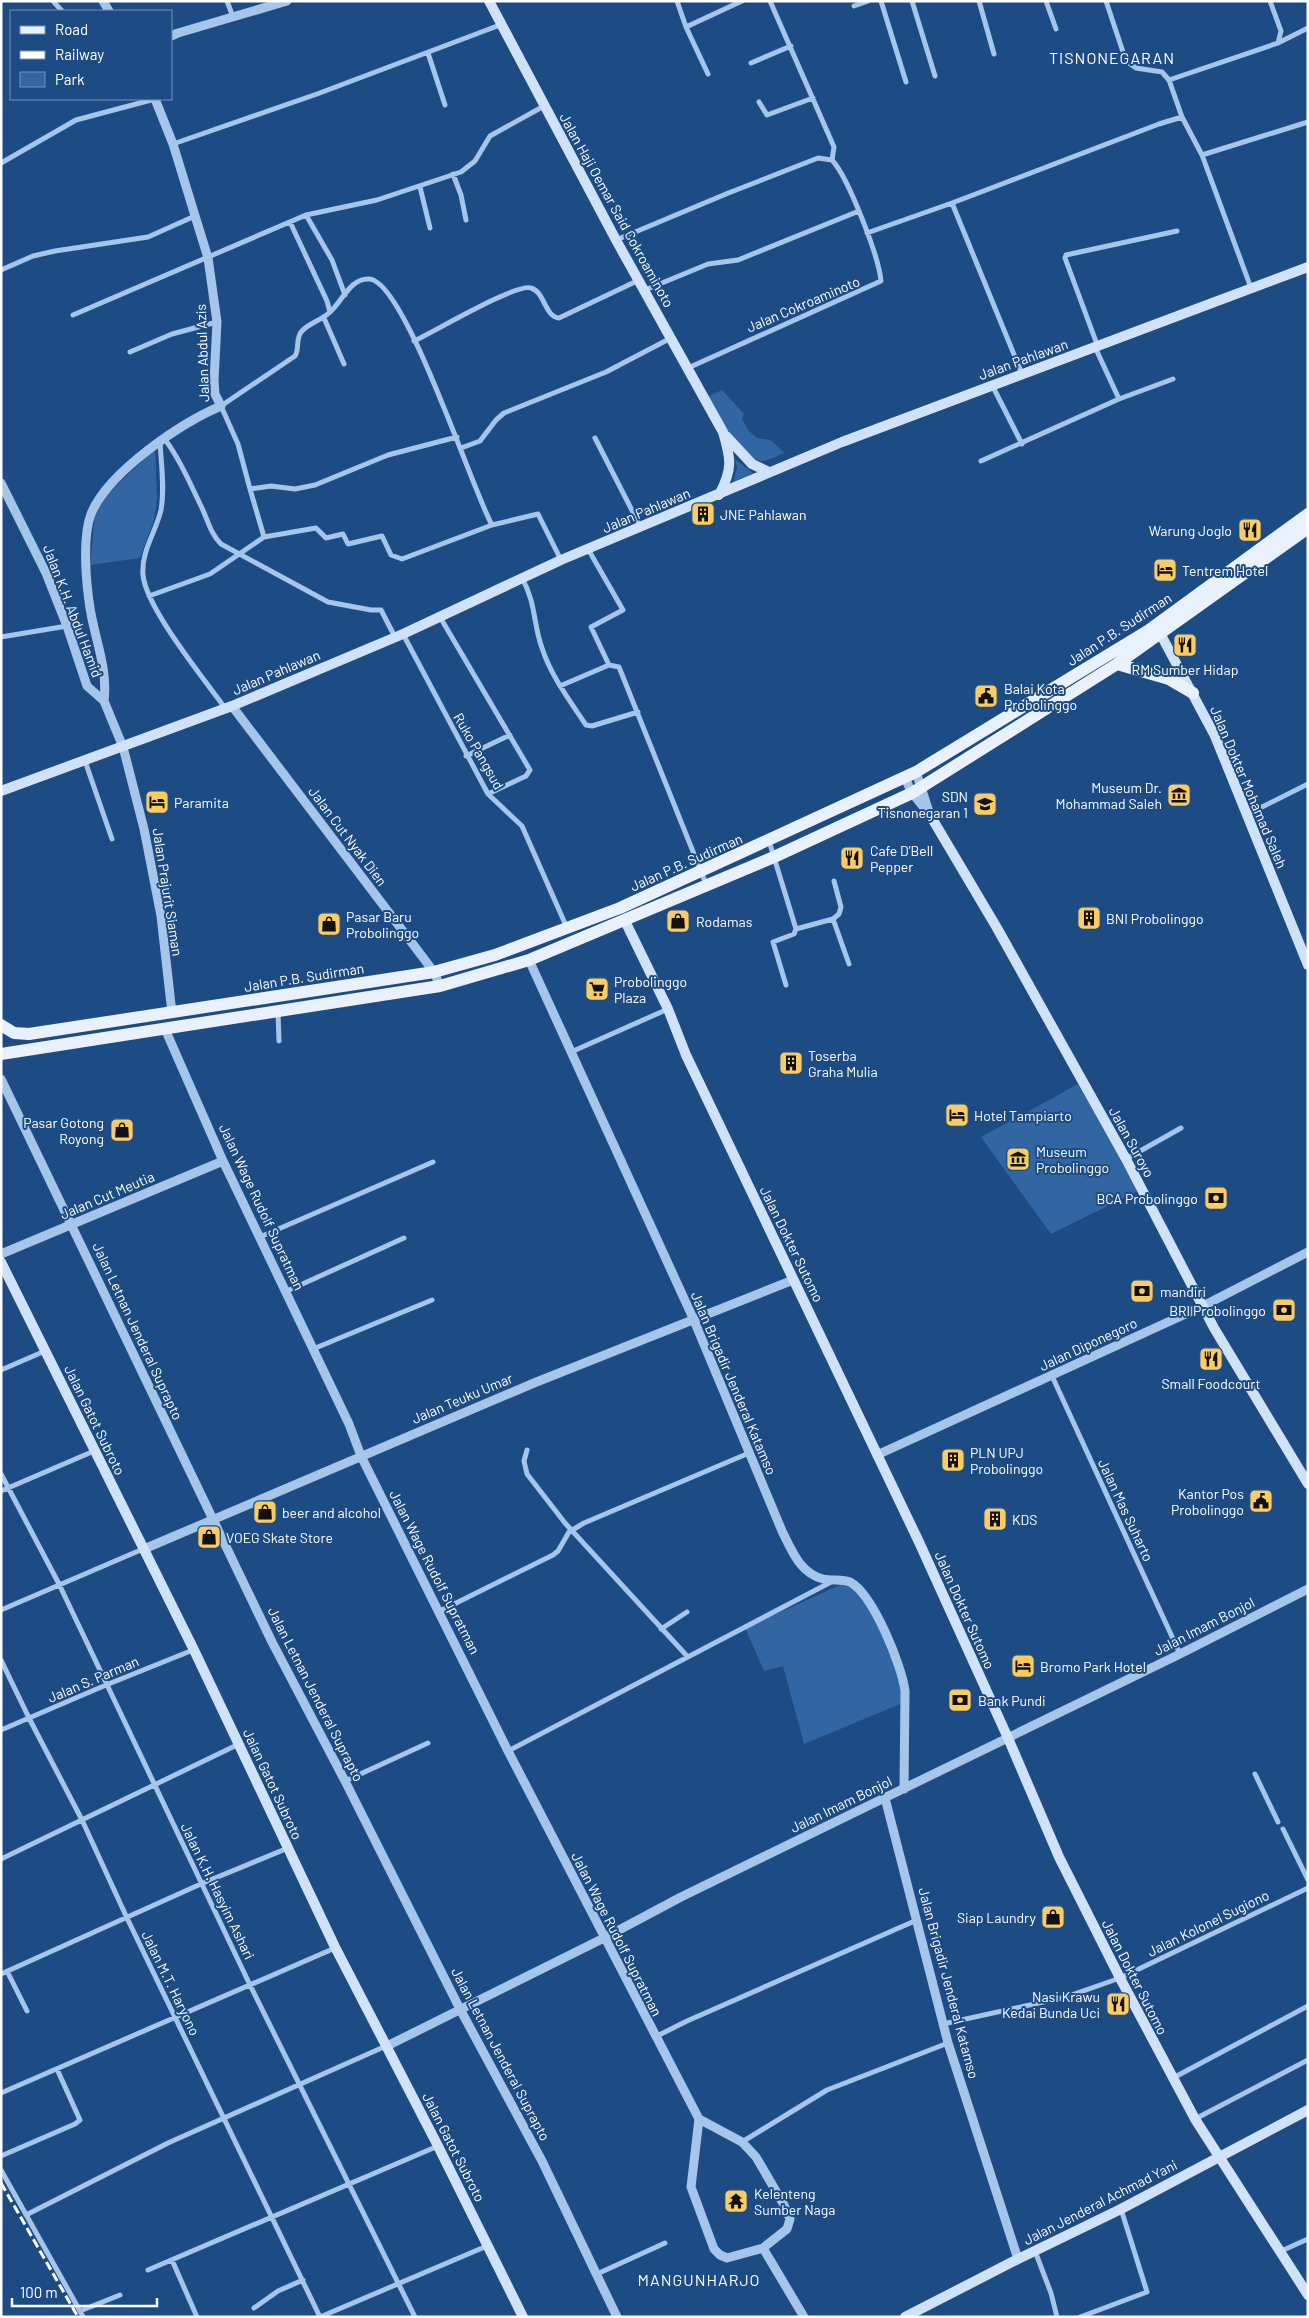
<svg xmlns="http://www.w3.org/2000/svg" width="1309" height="2318" viewBox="0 0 1309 2318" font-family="Barlow,sans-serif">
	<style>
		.green { fill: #3166a2 }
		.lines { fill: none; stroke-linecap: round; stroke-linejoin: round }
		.minor { stroke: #a5c5ea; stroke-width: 5 }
		.tertiary { stroke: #a5c5ea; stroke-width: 9 }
		.secondary { stroke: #d0e2f8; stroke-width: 10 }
		.primary { stroke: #e9f1fe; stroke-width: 12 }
		.rail { stroke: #fff; stroke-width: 3; stroke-dasharray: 9 4; stroke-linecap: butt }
		.labels { text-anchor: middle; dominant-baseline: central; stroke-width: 4; stroke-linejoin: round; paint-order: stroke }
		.street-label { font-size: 14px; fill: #fff; stroke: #1d4c84 }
		.poi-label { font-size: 14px; fill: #fff; stroke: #1d4c84; text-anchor: start }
		.quarter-label { font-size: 16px; letter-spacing: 1px; fill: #fff; stroke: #1d4c84 }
	</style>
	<rect width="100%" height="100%" fill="#1d4c84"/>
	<!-- green -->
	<path class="green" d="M722,390L744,414L742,419L748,430L757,438L770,440L785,453C778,455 770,460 763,461C738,462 718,415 709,396Z
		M155,449L157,499L154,520L140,558L90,565L95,514L104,497Z
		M735,459L753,473L733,482L737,468Z
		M1078,1084L1138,1191L1051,1234L981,1137Z
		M847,1582L867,1600L886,1636L905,1702L804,1744L783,1666L764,1671L745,1628Z"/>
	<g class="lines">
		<!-- minor -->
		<path class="minor" d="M53,1L62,11
			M227,1L233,17
			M677,1L686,27L708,74
			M770,1L834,147L832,160
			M881,1L906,82
			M912,1L935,76
			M979,1L994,54
			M1046,1L1056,29
			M1106,1L1126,61L1136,68L1162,72L1169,80L1182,117L1202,155L1251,288
			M854,6L868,1
			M686,27L742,1
			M1278,43L1308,28
			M428,53L445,105
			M751,63L791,46
			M1169,80L1278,43L1281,31L1270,1
			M759,102L767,115L813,98
			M173,144L317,94L500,25
			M1202,155L1308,122
			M1,163L76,120L155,99
			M453,174L461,195L466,220
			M420,187L430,228
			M306,215L332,260L345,295
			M290,222L327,301L330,312
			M867,233L952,203
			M616,240L726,194L818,158L832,160C848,177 879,257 881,281L688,368
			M1,270L33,256L55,251L148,237L195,216
			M645,290L708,264L738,260L859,211
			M73,315L306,215L377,200L461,172L475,161L490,136L544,106
			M324,318L344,364
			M414,341C434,332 516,283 531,288C545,292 544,316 559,318L639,280
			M1095,347L1119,399
			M1098,347L1065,258L1066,255L1177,231
			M130,352L172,334L217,322
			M1022,374L952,203L1159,124L1182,117
			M992,385L1022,444
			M457,437L388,455L315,485L295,489L271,486L250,489L238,444L221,406L295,356C300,348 295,338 302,331C309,323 322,320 330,312C342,302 350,278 369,279C405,280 472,490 492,525L538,514L561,560
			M164,438C179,458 190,483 201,506C208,520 210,533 221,544L328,602L371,610H381L395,637
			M595,438L641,528
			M160,441C161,463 165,488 161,510C156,532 141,551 143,575C146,608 204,679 225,708
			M461,448L480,441L496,420L504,413L606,372L671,338
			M981,461L1119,399L1173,379
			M250,489L264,537
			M588,549L623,610L591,627L609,665
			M522,578C536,603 533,623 542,648C551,676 570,701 586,725L592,726L638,712
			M149,596L210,574L264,537L316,528L326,538L343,534L348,544L382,536L391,555L402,559L492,525
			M440,617L530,770L526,776L488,794
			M403,634L488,794L522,826L567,928
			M1,637L67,626
			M560,686L609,665L619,667L706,884
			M466,756L510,735
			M85,761L112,839
			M1248,814L1308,784
			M769,841L796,929L794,934L773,942L786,985
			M833,919L849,964
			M796,929L833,919L839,914L841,907L834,881
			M278,1012L279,1041
			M571,1052L668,1009
			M1126,1159L1181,1128
			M260,1237L433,1162
			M287,1291L404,1238
			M313,1349L432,1300
			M1,1370L45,1351
			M1052,1376L1180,1654
			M527,1450L524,1461L527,1474L565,1523L687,1656
			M1,1474L59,1584L250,1985L415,2317
			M1,1491L94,1451
			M1,1610L143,1549
			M440,1611L553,1555L558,1551L569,1532L584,1523L749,1453
			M661,1629L687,1612
			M1,1660L29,1718L82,1820L127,1918L320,2317
			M1,1730L106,1685L193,1650
			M508,1751L831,1582
			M1255,1774L1278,1822
			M345,1781L428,1743
			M1283,1829L1308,1880
			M1,1859L239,1744
			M7,1971L27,2011
			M1,1974L203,1883L288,1848
			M943,2024L1066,1997L1120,1978L1308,1888
			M655,2037L687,2021L917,1920
			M1173,2078L1308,2006
			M1,2093L335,1948
			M1195,2119L1308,2060
			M742,2142L827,2090L948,2043
			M1,2156L75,2124L80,2120L57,2069
			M1,2170L80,2311
			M26,2215L168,2143L386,2046
			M1035,2251L1051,2293L1057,2317
			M1279,2252L1308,2239
			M172,2260L197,2317
			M148,2270L438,2146
			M597,2274L665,2243
			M254,2308L278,2291L303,2280
			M83,2317L80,2311L120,2295
			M320,2317L487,2246
			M1080,2317L1147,2292L1121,2209"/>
		<!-- tertiary -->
		<path class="tertiary" d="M103,1L109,11
			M171,36L178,33L287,1
			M1,483L46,573L67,626L87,686L104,701L123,747L144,829L161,916L172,1013
			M104,701C108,668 95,640 90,608C86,582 82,538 91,514C108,472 181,423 221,406L215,394L214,381L217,322L208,258L173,144L155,99
			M232,706L434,972L440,986
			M916,772L930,815
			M905,778L912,793L930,815
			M529,960L693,1318L782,1531C792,1551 800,1573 823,1579C831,1581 843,1579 850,1582C873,1594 902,1666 905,1691L904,1789
			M165,1029L223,1161L349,1424L361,1456L508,1751L699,2119L742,2142L756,2157L784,2205L790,2219L787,2229L763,2248L727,2258L720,2255L714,2249L691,2187L699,2119
			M1,1079L272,1642L345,1781L460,2009L542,2161L617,2317
			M1,1254L223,1161
			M877,1455L1203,1306L1308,1252
			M144,1549L534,1383L793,1280
			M885,1798L948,2043L1018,2259
			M387,2046L604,1938L681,1897L1180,1654L1308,1589
			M763,2248L804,2317"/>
		<!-- secondary -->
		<path class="secondary" d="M489,1L616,240L723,432C731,459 733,469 719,495
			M726,436L752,464L769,472
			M1161,635L1215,736L1308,965
			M1,791L232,706L403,634L561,560L842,442L1308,267
			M930,815L997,928L1126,1159L1214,1328L1308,1484
			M625,921L668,1009L686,1055L919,1542L1008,1738L1059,1857L1120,1978L1195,2119L1308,2295
			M1,1262L194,1650L335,1947L438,2146L523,2317
			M905,2317L1018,2259L1121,2209L1308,2110"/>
		<!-- primary -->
		<path class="primary" d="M1117,664L1169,679L1193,693
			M1,1025L14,1033L29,1034L434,972L495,955L620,908L916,772L1149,630L1308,514
			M1,1054L440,986L529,960L774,857L912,793L1117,664L1308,528"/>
		<!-- rail -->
		<path class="rail" d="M1,2183L78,2317"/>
	</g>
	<!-- icons -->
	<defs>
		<g id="building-square" transform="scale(1.25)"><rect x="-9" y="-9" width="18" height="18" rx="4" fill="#facc63" stroke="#1d4c84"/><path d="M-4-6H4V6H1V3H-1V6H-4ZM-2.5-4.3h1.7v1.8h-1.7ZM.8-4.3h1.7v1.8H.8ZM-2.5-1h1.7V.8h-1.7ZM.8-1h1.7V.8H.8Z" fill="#111"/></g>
		<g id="restaurant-square" transform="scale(1.25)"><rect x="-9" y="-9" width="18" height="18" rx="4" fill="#facc63" stroke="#1d4c84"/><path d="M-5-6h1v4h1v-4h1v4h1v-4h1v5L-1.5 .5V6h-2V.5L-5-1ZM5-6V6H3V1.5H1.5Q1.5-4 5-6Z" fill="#111"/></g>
		<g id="hotel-square" transform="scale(1.25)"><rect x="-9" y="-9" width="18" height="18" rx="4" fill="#facc63" stroke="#1d4c84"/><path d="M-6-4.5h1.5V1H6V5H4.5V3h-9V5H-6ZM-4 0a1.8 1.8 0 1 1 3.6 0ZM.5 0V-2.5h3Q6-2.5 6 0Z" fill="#111"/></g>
		<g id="civic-square" transform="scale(1.25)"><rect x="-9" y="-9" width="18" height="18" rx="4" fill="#facc63" stroke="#1d4c84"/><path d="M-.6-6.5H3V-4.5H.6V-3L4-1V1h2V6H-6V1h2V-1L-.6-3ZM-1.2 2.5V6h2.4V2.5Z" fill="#111"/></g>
		<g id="museum-square" transform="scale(1.25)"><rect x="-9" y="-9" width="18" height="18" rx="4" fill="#facc63" stroke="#1d4c84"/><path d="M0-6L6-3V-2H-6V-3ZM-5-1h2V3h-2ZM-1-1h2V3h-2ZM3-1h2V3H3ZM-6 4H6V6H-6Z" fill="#111"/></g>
		<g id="school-square" transform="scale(1.25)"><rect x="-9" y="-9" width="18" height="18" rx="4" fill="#facc63" stroke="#1d4c84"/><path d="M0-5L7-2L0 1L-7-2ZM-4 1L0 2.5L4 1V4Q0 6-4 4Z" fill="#111"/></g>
		<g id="shop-square" transform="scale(1.25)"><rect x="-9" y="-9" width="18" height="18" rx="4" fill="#facc63" stroke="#1d4c84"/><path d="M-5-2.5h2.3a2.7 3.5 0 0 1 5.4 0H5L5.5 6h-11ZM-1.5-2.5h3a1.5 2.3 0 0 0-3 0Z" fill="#111"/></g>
		<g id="supermarket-square" transform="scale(1.25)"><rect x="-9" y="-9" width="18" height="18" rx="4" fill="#facc63" stroke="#1d4c84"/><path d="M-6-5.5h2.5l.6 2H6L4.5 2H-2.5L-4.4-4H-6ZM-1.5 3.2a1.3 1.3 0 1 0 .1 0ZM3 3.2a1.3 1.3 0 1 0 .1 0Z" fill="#111"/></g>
		<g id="bank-square" transform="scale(1.25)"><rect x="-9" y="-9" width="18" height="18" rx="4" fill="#facc63" stroke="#1d4c84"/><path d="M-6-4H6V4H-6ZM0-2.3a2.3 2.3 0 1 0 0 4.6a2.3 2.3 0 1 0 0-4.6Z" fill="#111"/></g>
		<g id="temple-square" transform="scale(1.25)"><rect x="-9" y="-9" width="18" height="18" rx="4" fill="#facc63" stroke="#1d4c84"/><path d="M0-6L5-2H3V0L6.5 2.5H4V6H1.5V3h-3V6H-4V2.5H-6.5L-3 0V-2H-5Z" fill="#111"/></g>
	</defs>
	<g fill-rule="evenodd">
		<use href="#building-square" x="703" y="514"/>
		<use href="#restaurant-square" x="1250" y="530"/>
		<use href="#hotel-square" x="1165" y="570"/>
		<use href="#restaurant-square" x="1185" y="645"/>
		<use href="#civic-square" x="986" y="696"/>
		<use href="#museum-square" x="1179" y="795"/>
		<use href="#hotel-square" x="157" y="802"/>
		<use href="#school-square" x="985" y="804"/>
		<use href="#restaurant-square" x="852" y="858"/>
		<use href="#building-square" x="1089" y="918"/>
		<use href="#shop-square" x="678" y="921"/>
		<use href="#shop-square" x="329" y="924"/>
		<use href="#supermarket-square" x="597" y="989"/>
		<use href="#building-square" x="791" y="1063"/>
		<use href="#hotel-square" x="957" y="1115"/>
		<use href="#shop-square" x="122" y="1130"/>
		<use href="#museum-square" x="1018" y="1159"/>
		<use href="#bank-square" x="1216" y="1198"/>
		<use href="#bank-square" x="1142" y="1291"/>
		<use href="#bank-square" x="1284" y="1310"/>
		<use href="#restaurant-square" x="1211" y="1359"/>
		<use href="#building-square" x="953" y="1460"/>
		<use href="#civic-square" x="1261" y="1501"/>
		<use href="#shop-square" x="265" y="1512"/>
		<use href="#building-square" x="995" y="1519"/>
		<use href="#shop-square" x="209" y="1537"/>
		<use href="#hotel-square" x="1023" y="1666"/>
		<use href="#bank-square" x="960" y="1700"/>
		<use href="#shop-square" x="1053" y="1917"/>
		<use href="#restaurant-square" x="1118" y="2004"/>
		<use href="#temple-square" x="736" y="2201"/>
	</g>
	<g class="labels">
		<!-- street labels -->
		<g class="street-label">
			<text transform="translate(617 210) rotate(61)">Jalan Haji Oemar Said Cokroaminoto</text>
			<text transform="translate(803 304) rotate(-23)">Jalan Cokroaminoto</text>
			<text transform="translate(202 353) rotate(-92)">Jalan Abdul Azis</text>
			<text transform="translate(1023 359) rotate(-20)">Jalan Pahlawan</text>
			<text transform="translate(646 510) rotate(-23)">Jalan Pahlawan</text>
			<text transform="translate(73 611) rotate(69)">Jalan K.H. Abdul Hamid</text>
			<text transform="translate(1119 629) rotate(-33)">Jalan P.B. Sudirman</text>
			<text transform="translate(276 672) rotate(-23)">Jalan Pahlawan</text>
			<text transform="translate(479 751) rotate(60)">Ruko Pangsud</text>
			<text transform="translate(1249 787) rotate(67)">Jalan Dokter Mohamad Saleh</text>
			<text transform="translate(348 836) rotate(53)">Jalan Cut Nyak Dien</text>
			<text transform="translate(686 862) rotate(-24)">Jalan P.B. Sudirman</text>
			<text transform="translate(168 892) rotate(81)">Jalan Prajurit Siaman</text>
			<text transform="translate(304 977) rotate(-9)">Jalan P.B. Sudirman</text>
			<text transform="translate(1132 1142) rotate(61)">Jalan Suroyo</text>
			<text transform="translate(107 1195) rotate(-23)">Jalan Cut Meutia</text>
			<text transform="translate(262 1207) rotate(65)">Jalan Wage Rudolf Supratman</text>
			<text transform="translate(792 1244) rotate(64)">Jalan Dokter Sutomo</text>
			<text transform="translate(138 1331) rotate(65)">Jalan Letnan Jenderal Suprapto</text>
			<text transform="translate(1088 1344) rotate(-25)">Jalan Diponegoro</text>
			<text transform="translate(734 1383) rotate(67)">Jalan Brigadir Jenderal Katamso</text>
			<text transform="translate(462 1398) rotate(-23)">Jalan Teuku Umar</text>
			<text transform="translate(95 1420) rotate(64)">Jalan Gatot Subroto</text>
			<text transform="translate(1126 1510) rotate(65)">Jalan Mas Suharto</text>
			<text transform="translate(435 1572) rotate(63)">Jalan Wage Rudolf Supratman</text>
			<text transform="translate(965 1610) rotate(66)">Jalan Dokter Sutomo</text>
			<text transform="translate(1204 1626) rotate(-27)">Jalan Imam Bonjol</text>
			<text transform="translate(93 1679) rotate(-23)">Jalan S. Parman</text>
			<text transform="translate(316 1694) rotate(63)">Jalan Letnan Jenderal Suprapto</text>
			<text transform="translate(273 1784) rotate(65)">Jalan Gatot Subroto</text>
			<text transform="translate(841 1804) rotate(-26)">Jalan Imam Bonjol</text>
			<text transform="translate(218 1891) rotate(64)">Jalan K.H. Hasyim Ashari</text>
			<text transform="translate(1208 1923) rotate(-26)">Jalan Kolonel Sugiono</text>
			<text transform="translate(617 1934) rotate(63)">Jalan Wage Rudolf Supratman</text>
			<text transform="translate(1135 1977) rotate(63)">Jalan Dokter Sutomo</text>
			<text transform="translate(171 1983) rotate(64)">Jalan M.T. Haryono</text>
			<text transform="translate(949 1983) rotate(75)">Jalan Brigadir Jenderal Katamso</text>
			<text transform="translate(501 2054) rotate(62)">Jalan Letnan Jenderal Suprapto</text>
			<text transform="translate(454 2147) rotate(63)">Jalan Gatot Subroto</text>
			<text transform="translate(1100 2202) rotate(-27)">Jalan Jenderal Achmad Yani</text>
		</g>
		<!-- poi labels -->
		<g class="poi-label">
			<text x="720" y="514">JNE Pahlawan</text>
			<text x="1232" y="530" text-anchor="end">Warung Joglo</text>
			<text x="1182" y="570">Tentrem Hotel</text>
			<text x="1185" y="669" text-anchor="middle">RM Sumber Hidap</text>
			<text x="1004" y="688">Balai Kota<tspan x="1004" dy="16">Probolinggo</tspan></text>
			<text x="1162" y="787" text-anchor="end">Museum Dr.<tspan x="1162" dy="16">Mohammad Saleh</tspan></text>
			<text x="968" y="796" text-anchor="end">SDN<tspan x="968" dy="16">Tisnonegaran 1</tspan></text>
			<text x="174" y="802">Paramita</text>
			<text x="870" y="850">Cafe D'Bell<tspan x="870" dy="16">Pepper</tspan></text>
			<text x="346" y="916">Pasar Baru<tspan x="346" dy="16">Probolinggo</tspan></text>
			<text x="1106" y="918">BNI Probolinggo</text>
			<text x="696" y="921">Rodamas</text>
			<text x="614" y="981">Probolinggo<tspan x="614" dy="16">Plaza</tspan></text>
			<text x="808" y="1055">Toserba<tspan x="808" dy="16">Graha Mulia</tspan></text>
			<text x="974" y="1115">Hotel Tampiarto</text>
			<text x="104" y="1122" text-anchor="end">Pasar Gotong<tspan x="104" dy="16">Royong</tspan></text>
			<text x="1036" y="1151">Museum<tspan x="1036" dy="16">Probolinggo</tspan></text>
			<text x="1198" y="1198" text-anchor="end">BCA Probolinggo</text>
			<text x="1160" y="1291">mandiri</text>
			<text x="1266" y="1310" text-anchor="end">BRI Probolinggo</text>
			<text x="1211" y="1383" text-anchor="middle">Small Foodcourt</text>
			<text x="970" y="1452">PLN UPJ<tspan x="970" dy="16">Probolinggo</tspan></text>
			<text x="1244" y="1493" text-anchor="end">Kantor Pos<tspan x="1244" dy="16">Probolinggo</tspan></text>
			<text x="282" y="1512">beer and alcohol</text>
			<text x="1012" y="1519">KDS</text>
			<text x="226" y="1537">VOEG Skate Store</text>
			<text x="1040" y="1666">Bromo Park Hotel</text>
			<text x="978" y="1700">Bank Pundi</text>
			<text x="1036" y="1917" text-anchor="end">Siap Laundry</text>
			<text x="1100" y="1996" text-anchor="end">Nasi Krawu<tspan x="1100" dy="16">Kedai Bunda Uci</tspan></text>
			<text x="754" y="2193">Kelenteng<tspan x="754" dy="16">Sumber Naga</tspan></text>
		</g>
		<!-- quarter labels -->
		<g class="quarter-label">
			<text x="1112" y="57">TISNONEGARAN</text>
			<text x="699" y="2279">MANGUNHARJO</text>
		</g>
	</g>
	<!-- border -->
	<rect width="1309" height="2318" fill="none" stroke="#ffffff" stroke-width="5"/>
	<!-- legend -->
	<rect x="10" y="10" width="162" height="90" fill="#1d4c84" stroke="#7794b5"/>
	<rect x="20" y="26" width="25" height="8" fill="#e9f1fe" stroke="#7794b5"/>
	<text x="55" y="35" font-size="15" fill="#ffffff">Road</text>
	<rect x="20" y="51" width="25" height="8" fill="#ffffff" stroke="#7794b5"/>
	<text x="55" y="60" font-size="15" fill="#ffffff">Railway</text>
	<rect x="20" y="72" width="25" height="15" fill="#3166a2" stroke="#7794b5"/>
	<text x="55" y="85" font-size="15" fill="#ffffff">Park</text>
	<!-- scale -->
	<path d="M12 2298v8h145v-8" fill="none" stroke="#ffffff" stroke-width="2.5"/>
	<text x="20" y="2298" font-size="15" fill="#ffffff" stroke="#1d4c84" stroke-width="4" paint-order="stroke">100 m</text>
</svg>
